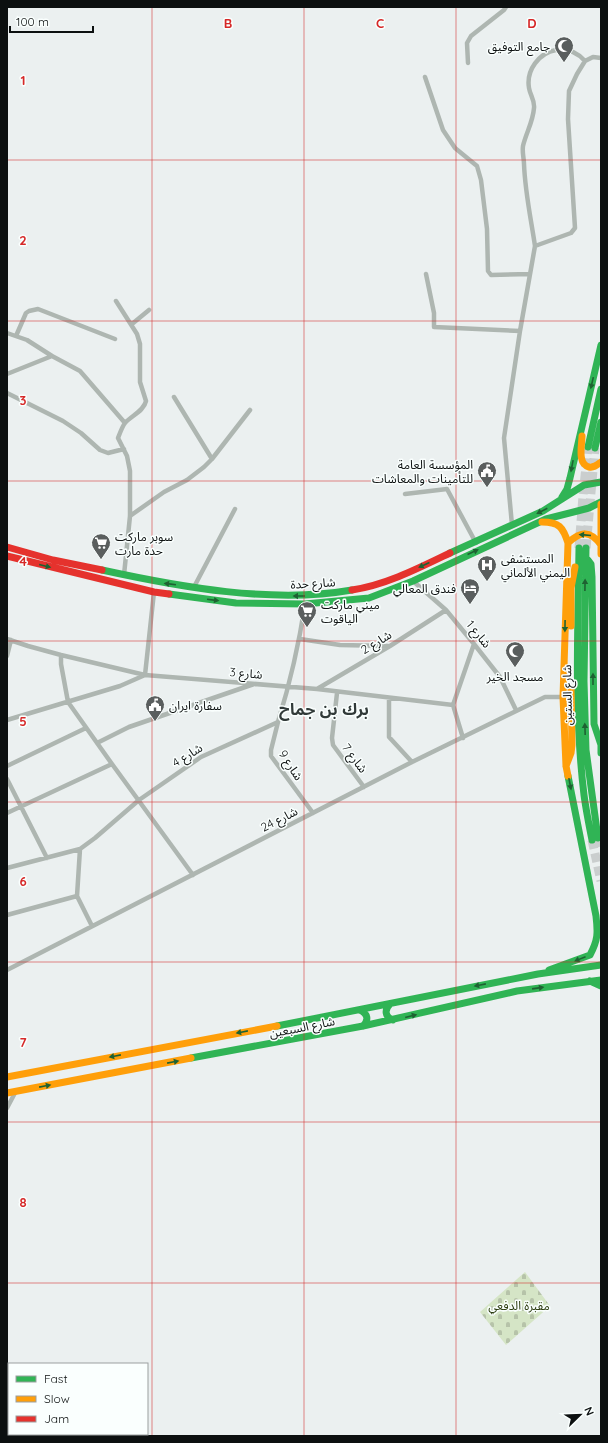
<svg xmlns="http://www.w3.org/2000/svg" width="608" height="1443" viewBox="0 0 608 1443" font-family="Quicksand,'Noto Sans Arabic',sans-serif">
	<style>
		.cemetery { fill: url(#cemetery-stones) }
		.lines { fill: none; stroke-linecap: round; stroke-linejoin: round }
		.highway-tunnel { stroke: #cacece; stroke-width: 9; stroke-dasharray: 9 4.5; stroke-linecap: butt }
		.street { stroke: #aeb6b1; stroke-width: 4.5 }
		.fast { stroke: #30b455; stroke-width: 7 }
		.slow { stroke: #ff9f0a; stroke-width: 7 }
		.jam { stroke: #e5322d; stroke-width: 7 }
		.oneway { fill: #1e6232 }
		.grid { fill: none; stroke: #d62828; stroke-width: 1; stroke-opacity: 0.55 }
		.labels { text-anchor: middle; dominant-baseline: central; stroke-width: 3; stroke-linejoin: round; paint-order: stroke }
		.poi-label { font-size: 12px; fill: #0c1010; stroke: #fafffe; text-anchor: start }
		.street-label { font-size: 12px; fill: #0c1010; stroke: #fafffe }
		.park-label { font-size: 12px; fill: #2b3c0f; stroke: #fafffe }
		.district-label { font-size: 16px; font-weight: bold; fill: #313a39; stroke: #fafffe }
		.grid-label { font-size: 13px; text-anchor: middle; font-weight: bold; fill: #d62828; stroke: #fafffe; stroke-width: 3; stroke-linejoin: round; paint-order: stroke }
	</style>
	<defs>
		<pattern id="cemetery-stones" width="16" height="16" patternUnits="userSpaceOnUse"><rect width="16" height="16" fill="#d5e5c6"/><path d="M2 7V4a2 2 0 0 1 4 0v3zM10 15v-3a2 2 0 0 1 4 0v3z" fill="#b6c3a9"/></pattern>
	</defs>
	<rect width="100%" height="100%" fill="#ebf0f0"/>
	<!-- cemetery -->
	<path class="cemetery" d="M525,1272L550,1306L506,1345L480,1312Z"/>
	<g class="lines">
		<!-- highway-tunnel -->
		<path class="highway-tunnel" d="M579,548L583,496L588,447
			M586,548L595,448
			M598,838L601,851
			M592,840L601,881"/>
		<!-- street -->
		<path class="street" d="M468,63L467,43L471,36L504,10L506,7
			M425,77L443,130L455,148L477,166L481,180L487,229L488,271L491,275L530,274
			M535,246C531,219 525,192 524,164C524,159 522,152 523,146C526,133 533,122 534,108C535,100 530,95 529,88C526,70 539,53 556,50C568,48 577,52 585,61
			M426,274L434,313V327L520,331
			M116,301L137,334L140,344V382L146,401C144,411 131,416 125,423C122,427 120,433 118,438L127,456L130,471V516L124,575
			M132,324L149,310
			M7,333L27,340L52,356L80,371L125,423
			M16,336L26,313L29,311L38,309L115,339
			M7,374L52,356
			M7,393L63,421L81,433L100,450L108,453L124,449
			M174,397L212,459
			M405,494L447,489L476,543
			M130,516L164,492L187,480L204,467L212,459L250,410
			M512,525L504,438L520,331L535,246L571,233L575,228L568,119L569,91L577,74L585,61L593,57L601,58
			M413,581L446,610L474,644L500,677L516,710
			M194,587L235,509
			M7,639L28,646L61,655L145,675L317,689L453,705
			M300,639L340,645L388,646
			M61,655V664L68,702L112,764L193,875
			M7,656L11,640
			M317,689L390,646L446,610
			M337,693L332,738L333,745L364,787
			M389,698V737L412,762
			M453,705L474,644
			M453,705L463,738
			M7,720L120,686L145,675L154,592
			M278,722L271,750V756L313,813
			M97,743L129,727L254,684
			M7,766L86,728
			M7,779L47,858
			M7,813L112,764
			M80,849L77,896L92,926
			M7,868L80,849L95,838L139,800L201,757L278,722C290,683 299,644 305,604
			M7,915L77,896
			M7,970L412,762L545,697H563
			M7,1108L16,1091
			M7,1427L9,1426
			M59,1434L61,1436"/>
		<!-- fast -->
		<path class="fast" d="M588,447L601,389
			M595,448L601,422
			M562,497L567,489L570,478L601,345
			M579,548C578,630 574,713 584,795C586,810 589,825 592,840
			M586,548L584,681L586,750L598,838
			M450,553L543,511L584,485L601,482
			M588,560L591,564L592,577L594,724L601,745
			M102,570C180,587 273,604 352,590
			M169,594L236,603L305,604L369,598L413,581L546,519L589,508L601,502
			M601,743V753
			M549,970L590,955C598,940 598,933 596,916L568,776
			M590,981L601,986
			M390,1004C384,1010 385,1017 393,1020
			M360,1010C368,1014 369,1020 363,1026
			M277,1026L538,974L601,965
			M191,1058L363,1026L517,991L601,980"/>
		<!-- slow -->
		<path class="slow" d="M582,436C582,445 577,464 589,467C594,468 597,465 601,462
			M601,504V554
			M542,522C559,522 563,527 568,543L563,697L566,766L568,776
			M568,543C581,531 590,530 601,545
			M571,626V588L575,567
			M566,766L571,753L572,745L571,689
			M7,1077L277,1026
			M7,1093L191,1058"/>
		<!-- jam -->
		<path class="jam" d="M7,547L53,560L102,570
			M7,556L154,592L169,594
			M352,590C386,585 419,568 450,553"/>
	</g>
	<!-- one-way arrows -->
	<defs><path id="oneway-solid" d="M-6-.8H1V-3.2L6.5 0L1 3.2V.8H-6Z"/></defs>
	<g class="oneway">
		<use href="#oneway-solid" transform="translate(592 383) rotate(103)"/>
		<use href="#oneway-solid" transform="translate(572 466) rotate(101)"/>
		<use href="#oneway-solid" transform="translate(542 511) rotate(153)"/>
		<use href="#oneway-solid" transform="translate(585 535) rotate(-175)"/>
		<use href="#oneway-solid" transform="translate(473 552) rotate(-25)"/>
		<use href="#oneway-solid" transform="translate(424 565) rotate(155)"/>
		<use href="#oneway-solid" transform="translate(45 566) rotate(14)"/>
		<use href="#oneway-solid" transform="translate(170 584) rotate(-173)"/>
		<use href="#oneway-solid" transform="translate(585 585) rotate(-89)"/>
		<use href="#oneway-solid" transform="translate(299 596) rotate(-180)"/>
		<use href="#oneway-solid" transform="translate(213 600) rotate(7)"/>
		<use href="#oneway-solid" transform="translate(565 626) rotate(91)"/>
		<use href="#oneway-solid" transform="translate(593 679) rotate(-90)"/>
		<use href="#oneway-solid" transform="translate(585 729) rotate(-92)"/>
		<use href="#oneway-solid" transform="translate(570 784) rotate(79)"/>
		<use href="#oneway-solid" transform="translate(580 959) rotate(158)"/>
		<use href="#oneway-solid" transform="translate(480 985) rotate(169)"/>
		<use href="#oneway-solid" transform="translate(538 988) rotate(-8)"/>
		<use href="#oneway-solid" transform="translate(411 1016) rotate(-14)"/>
		<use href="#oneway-solid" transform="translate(242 1032) rotate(169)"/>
		<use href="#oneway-solid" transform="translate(115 1056) rotate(169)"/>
		<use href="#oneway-solid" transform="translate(173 1062) rotate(-11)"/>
		<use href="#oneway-solid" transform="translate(45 1086) rotate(-11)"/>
	</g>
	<!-- grid -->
	<path class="grid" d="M152,7V1436M304,7V1436M456,7V1436M7,160H601M7,321H601M7,481H601M7,641H601M7,802H601M7,962H601M7,1122H601M7,1283H601"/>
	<!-- icons -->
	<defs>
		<g id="mosque-pin" transform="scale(1)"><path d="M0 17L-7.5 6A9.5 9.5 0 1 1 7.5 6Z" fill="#5a5e5e" stroke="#fafffe"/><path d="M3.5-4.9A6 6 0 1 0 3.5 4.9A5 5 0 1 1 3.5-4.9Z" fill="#fff"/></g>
		<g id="civic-pin" transform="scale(1)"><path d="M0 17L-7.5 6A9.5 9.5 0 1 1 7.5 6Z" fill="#5a5e5e" stroke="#fafffe"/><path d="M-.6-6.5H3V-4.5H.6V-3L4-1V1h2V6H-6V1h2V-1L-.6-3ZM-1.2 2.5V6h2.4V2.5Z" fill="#fff"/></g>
		<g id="supermarket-pin" transform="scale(1)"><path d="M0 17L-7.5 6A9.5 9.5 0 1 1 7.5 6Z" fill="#5a5e5e" stroke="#fafffe"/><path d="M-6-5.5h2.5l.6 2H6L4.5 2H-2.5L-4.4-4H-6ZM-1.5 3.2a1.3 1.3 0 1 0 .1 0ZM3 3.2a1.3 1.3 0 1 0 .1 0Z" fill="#fff"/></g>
		<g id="hospital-pin" transform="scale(1)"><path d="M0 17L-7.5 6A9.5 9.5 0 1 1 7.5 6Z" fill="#5a5e5e" stroke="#fafffe"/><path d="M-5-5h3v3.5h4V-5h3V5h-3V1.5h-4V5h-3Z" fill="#fff"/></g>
		<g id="hotel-pin" transform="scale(1)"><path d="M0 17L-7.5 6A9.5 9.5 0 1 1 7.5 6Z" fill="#5a5e5e" stroke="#fafffe"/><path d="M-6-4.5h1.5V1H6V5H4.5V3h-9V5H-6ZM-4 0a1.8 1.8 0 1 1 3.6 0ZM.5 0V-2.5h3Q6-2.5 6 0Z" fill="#fff"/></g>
	</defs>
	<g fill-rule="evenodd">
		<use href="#mosque-pin" x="564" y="46"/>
		<use href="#civic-pin" x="487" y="471"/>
		<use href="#supermarket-pin" x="101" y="543"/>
		<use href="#hospital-pin" x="487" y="565"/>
		<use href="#hotel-pin" x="470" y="588"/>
		<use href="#supermarket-pin" x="307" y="611"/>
		<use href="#mosque-pin" x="515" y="651"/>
		<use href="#civic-pin" x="155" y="705"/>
	</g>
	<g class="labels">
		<!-- poi labels -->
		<g class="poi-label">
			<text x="550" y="46" text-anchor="end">جامع التوفيق</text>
			<text x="473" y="464" text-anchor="end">المؤسسة العامة<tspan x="473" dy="14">للتأمينات والمعاشات</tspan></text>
			<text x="115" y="536">سوبر ماركت<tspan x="115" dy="14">حدة مارت</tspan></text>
			<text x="501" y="558">المستشفى<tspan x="501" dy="14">اليمني الألماني</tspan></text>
			<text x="456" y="588" text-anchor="end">فندق المعالي</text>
			<text x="321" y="604">ميني ماركت<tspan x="321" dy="14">الياقوت</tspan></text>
			<text x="515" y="676" text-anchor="middle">مسجد الخير</text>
			<text x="169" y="705">سفارة ايران</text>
		</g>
		<!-- street labels -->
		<g class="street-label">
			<text transform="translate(313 583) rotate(-3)">شارع حدة</text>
			<text transform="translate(479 634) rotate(51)">شارع 1</text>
			<text transform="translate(376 642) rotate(-31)">شارع 2</text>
			<text transform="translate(246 673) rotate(5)">شارع 3</text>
			<text transform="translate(567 695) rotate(-91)">شارع الستين</text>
			<text transform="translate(187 755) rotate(-32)">شارع 4</text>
			<text transform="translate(355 758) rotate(53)">شارع 7</text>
			<text transform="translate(291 765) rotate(57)">شارع 9</text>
			<text transform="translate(279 819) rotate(-27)">شارع 24</text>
			<text transform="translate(302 1027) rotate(-11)">شارع السبعين</text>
		</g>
		<!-- park labels -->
		<g class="park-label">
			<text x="519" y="1305">مقبرة الدفعي</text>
		</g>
		<!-- district labels -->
		<g class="district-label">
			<text x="324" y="709">برك بن جماح</text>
		</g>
	</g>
	<g class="grid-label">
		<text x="228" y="28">B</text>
		<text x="380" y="28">C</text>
		<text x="532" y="28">D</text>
		<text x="23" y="85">1</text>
		<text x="23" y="245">2</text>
		<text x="23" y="405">3</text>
		<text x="23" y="566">4</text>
		<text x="23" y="726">5</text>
		<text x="23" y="886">6</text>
		<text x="23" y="1047">7</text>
		<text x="23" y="1207">8</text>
	</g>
	<!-- border -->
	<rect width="608" height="1443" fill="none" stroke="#0c1010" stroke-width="16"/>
	<!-- legend -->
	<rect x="8" y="1363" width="140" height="72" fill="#fafffe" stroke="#9b9f9f"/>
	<rect x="16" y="1376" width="20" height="6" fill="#30b455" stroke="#9b9f9f"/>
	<text x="44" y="1383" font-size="12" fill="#0c1010">Fast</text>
	<rect x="16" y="1396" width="20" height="6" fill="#ff9f0a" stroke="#9b9f9f"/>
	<text x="44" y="1403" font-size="12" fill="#0c1010">Slow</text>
	<rect x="16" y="1416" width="20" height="6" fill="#e5322d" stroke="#9b9f9f"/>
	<text x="44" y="1423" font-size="12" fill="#0c1010">Jam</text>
	<!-- north arrow -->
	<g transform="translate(580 1415) rotate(67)" stroke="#fafffe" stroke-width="3" paint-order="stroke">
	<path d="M0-3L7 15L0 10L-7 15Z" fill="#0c1010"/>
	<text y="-6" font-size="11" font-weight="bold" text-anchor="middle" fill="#0c1010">N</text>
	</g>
	<!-- scale -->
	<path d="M10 26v6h83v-6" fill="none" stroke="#0c1010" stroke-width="2"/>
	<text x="16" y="26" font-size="12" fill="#0c1010" stroke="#fafffe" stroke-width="3" paint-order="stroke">100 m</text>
</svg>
